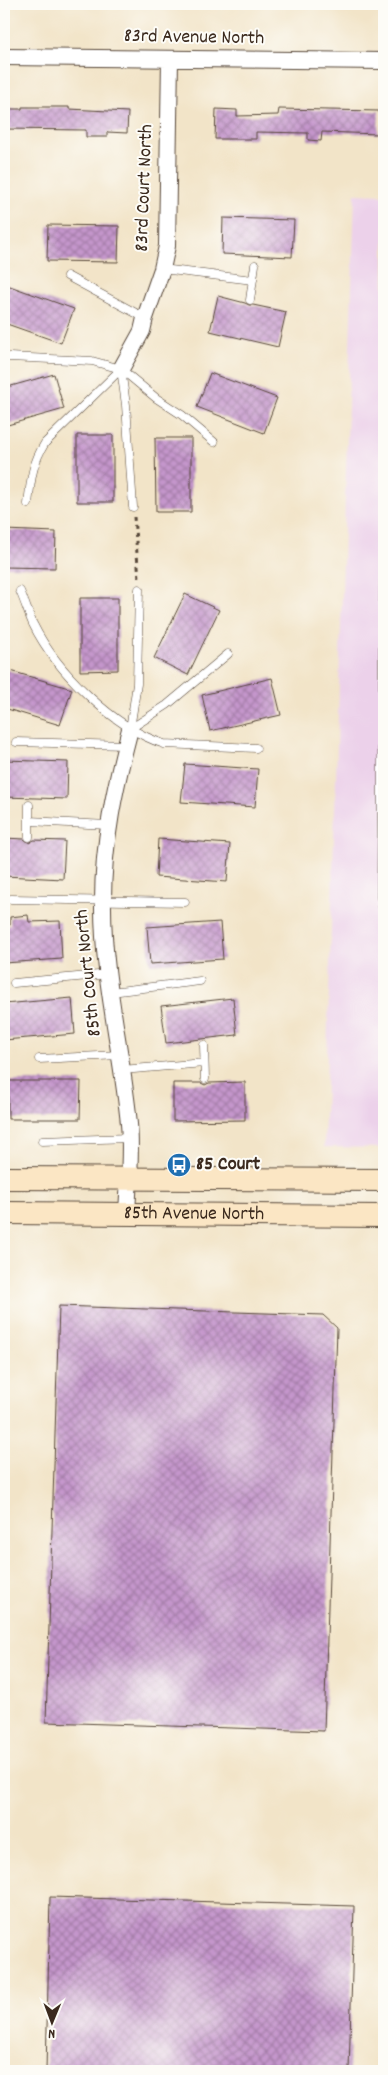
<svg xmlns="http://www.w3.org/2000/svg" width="388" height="2075" viewBox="0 0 388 2075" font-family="Dekko,sans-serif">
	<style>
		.built { fill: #ecd1ea }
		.building { fill: url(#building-cross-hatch) }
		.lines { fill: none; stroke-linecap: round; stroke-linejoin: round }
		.lane-casing { stroke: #564638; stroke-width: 9 }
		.street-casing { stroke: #564638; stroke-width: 18 }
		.secondary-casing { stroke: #564638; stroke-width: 24 }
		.path { stroke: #564638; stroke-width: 3; stroke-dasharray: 4 4; stroke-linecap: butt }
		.lane { stroke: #fff; stroke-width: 8 }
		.street { stroke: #fff; stroke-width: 16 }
		.secondary { stroke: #fbe6c4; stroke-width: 22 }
		.labels { text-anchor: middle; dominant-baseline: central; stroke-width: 4; stroke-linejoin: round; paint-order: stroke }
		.street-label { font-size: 20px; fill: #3b2a1e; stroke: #fdfcf7 }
		.poi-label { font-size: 20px; font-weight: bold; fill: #3b2a1e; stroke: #fdfcf7; text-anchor: start }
	</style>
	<defs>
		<pattern id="building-cross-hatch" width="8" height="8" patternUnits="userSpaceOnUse" patternTransform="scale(1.25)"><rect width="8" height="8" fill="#c596cc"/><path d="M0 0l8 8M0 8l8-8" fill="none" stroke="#a17ba5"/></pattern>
	</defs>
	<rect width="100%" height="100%" fill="#fdfcf7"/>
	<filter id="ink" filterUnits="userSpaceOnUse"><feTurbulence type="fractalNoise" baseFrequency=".02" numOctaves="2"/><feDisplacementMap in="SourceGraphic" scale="10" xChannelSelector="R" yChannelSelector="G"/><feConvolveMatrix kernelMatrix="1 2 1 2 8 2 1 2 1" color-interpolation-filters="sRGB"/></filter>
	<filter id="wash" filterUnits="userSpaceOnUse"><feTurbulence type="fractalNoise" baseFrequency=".0096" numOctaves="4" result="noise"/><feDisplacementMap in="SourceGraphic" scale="20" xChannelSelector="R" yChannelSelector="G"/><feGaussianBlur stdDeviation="1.12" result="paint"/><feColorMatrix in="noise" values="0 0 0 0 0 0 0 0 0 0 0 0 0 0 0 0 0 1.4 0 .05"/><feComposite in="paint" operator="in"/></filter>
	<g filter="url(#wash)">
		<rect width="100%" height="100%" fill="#f2e4c8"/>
		<!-- built -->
		<path class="built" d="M355,194L384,195V1148L324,1147Z"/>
		<g id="blocks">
			<!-- building -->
			<path class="building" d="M22,107H69V109L128,112L127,133L107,132V137H86V130L4,129V109H22Z
				M216,109L237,110V116L278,115L279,109L379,111L378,134L322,132L321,141L308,140V133L256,132V139H215Z
				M223,218L294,220L292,257L222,254Z
				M48,225L119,226L118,262L47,261Z
				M7,285L74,309L61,343L4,323V293Z
				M218,296L245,303L249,305H253L286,312L278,347L210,331Z
				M210,373L277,398L264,433L197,407Z
				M54,374L64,409L4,426V388Z
				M77,435H113V502H77Z
				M155,438H191V512H156Z
				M4,530L56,532L55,568L4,567Z
				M185,594L219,610L188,675L154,658Z
				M80,598H118V670L80,671Z
				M4,669L72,689L60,725L4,708Z
				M272,678L281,715L210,731L202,695Z
				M4,760L68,762L67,799L4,797Z
				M185,764L258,769L255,807L181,802Z
				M4,838L24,839L29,843L34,840L65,841L63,879L4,876Z
				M158,839L230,844L227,882L156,877Z
				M28,915L29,922L60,921L62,959L4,963V926L10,925V917Z
				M220,922L223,959L150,964L147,927Z
				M72,998L75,1034L4,1040V1004Z
				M233,998L237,1035L166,1043L161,1006Z
				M8,1081H81L80,1119H8Z
				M245,1082V1120L173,1121V1083H201L205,1085L209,1083Z
				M59,1306L323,1315L337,1328L324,1731L46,1722Z
				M50,1897L354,1906L349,2071H46Z"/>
		</g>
	</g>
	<g filter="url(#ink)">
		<use href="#blocks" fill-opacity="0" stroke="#564638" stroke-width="1"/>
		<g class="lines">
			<!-- lane casing -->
			<g class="lane-casing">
				<path id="lane" d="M162,269L253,280
					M67,276L145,318
					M250,300L255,265
					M9,357L92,361L121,369L156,398L182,415L214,442
					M121,369L126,405L133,507
					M28,504C31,479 32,464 45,443L121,369
					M384,515L381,897L384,919
					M20,591C25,602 28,613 33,624C56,671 114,728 164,744L256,748
					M130,729L137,684L139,589
					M130,729L167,705L228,654
					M16,742L126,745
					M29,821L108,825
					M29,837V805
					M11,899L185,902
					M14,983L109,974
					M111,992L200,981
					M204,1045L205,1079
					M39,1059L119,1055
					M122,1070L204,1063
					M42,1141L129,1138"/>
			</g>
			<!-- street casing -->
			<g class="street-casing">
				<path id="street" d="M4,57L384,61
					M121,369L142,331L145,318L162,269L167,246L170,59
					M127,1215C128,1185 132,1154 129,1124C122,1050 102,976 103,901C103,842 115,786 130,729"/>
			</g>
			<!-- secondary casing -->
			<g class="secondary-casing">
				<g id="secondary">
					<path d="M4,1178L384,1180"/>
					<path id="s1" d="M4,1213L384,1216"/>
				</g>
			</g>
			<!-- path -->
			<path class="path" d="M134,517L139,578"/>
			<!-- lane -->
			<use href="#lane" class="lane"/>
			<!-- street -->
			<use href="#street" class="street"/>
			<!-- secondary -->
			<use href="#secondary" class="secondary"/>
		</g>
	</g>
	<!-- icons -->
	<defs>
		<g id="bus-disc" transform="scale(1.25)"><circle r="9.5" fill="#1f6fb2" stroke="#fdfcf7"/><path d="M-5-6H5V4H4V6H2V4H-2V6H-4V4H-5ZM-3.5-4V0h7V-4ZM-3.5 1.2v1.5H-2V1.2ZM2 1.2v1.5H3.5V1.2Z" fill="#fff"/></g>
	</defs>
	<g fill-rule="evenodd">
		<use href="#bus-disc" x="179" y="1165"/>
	</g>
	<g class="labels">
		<!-- street labels -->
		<g class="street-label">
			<text transform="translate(194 38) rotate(1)">83rd Avenue North</text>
			<text transform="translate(145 188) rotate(-88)">83rd Court North</text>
			<text transform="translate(89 973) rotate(-96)">85th Court North</text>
			<text stroke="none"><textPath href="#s1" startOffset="190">85th Avenue North</textPath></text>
		</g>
		<!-- poi labels -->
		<g class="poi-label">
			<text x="196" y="1165">85 Court</text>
		</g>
	</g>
	<!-- margin -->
	<rect width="388" height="2075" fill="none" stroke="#fdfcf7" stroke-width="20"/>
	<!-- north arrow -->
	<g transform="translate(52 2022) rotate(181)" stroke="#fdfcf7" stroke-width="4" paint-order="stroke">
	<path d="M0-4L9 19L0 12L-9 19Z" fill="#3b2a1e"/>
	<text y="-8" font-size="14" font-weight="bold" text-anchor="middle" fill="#3b2a1e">N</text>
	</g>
</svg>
